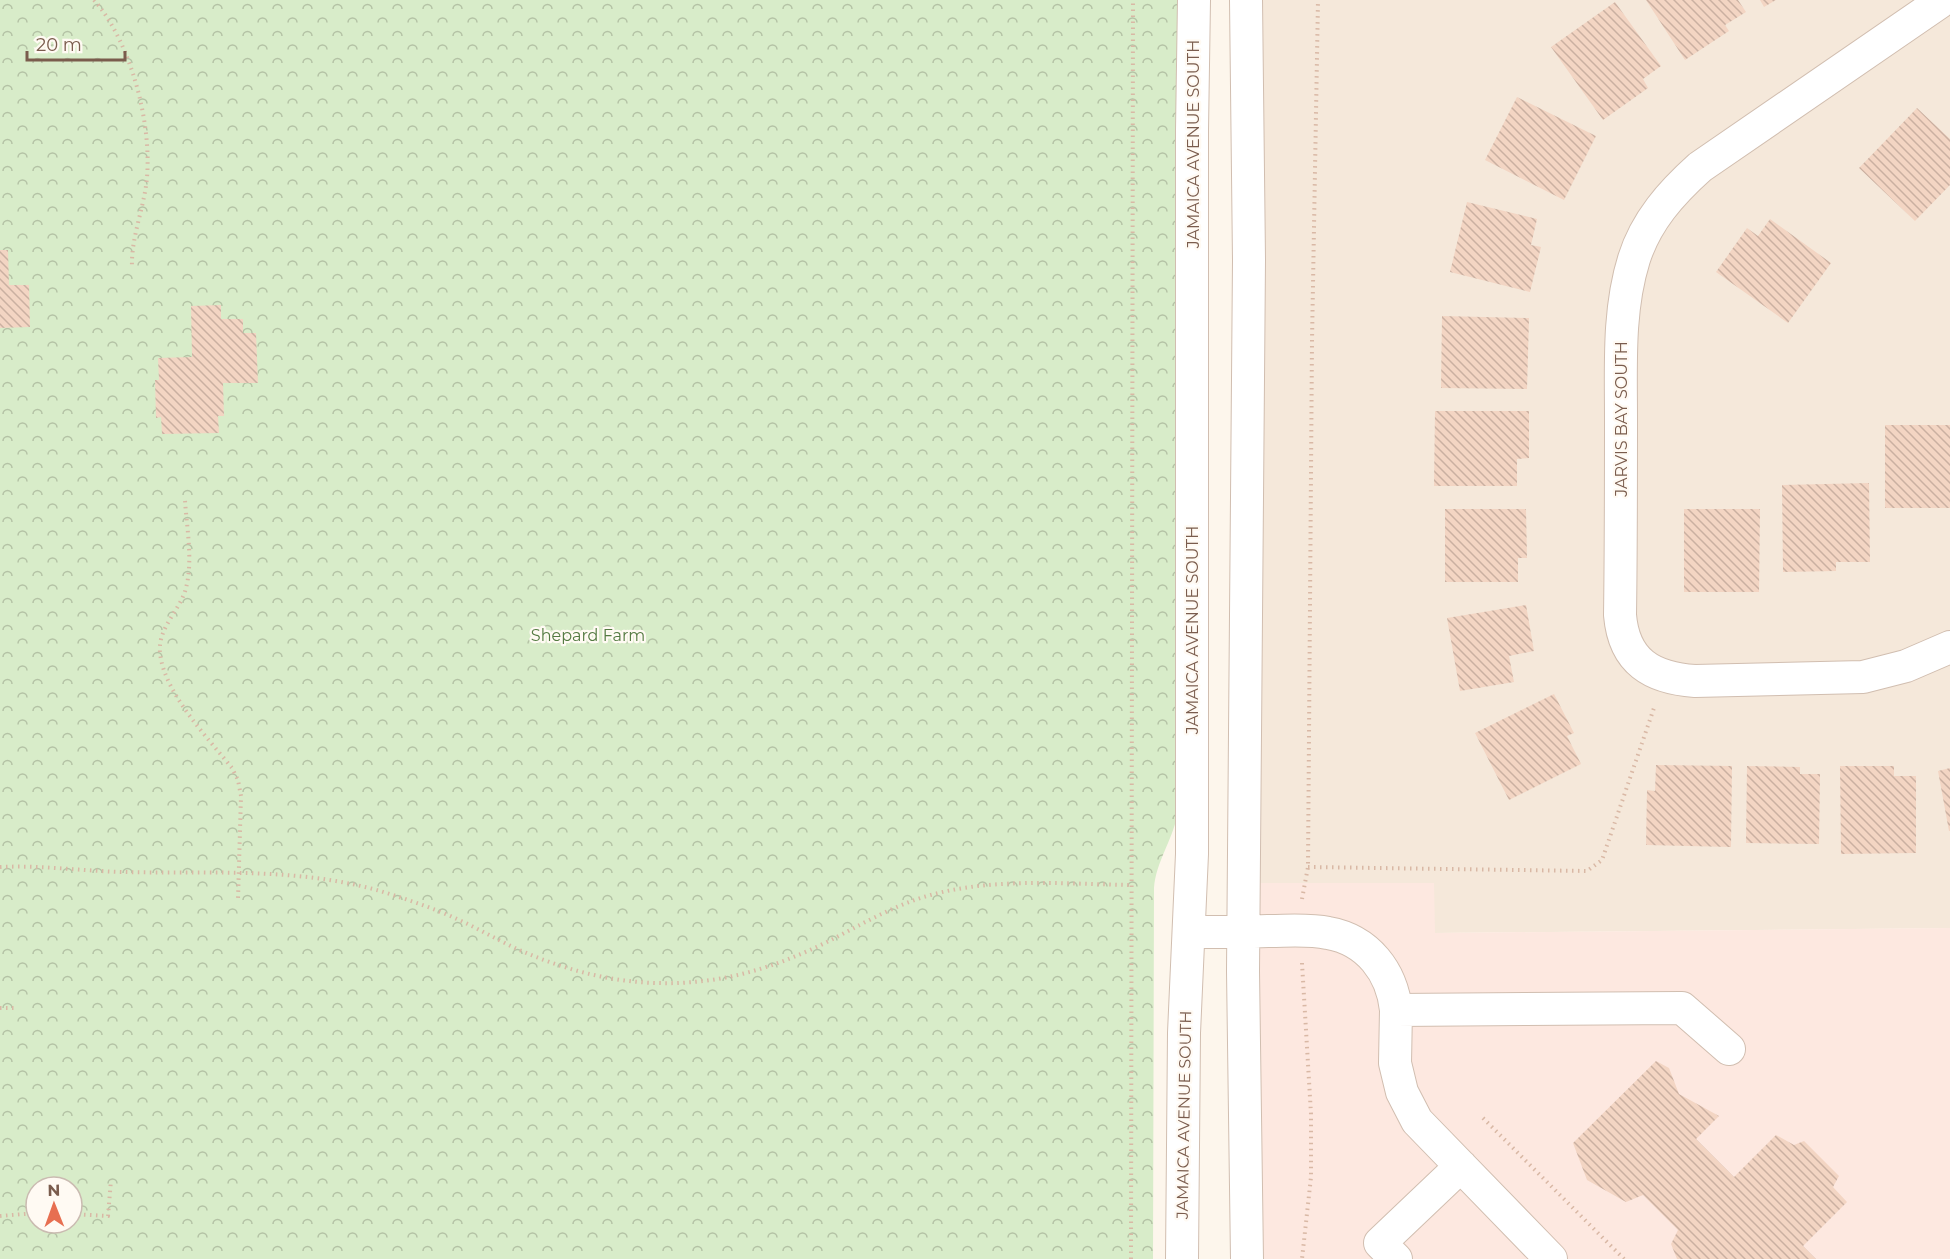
<svg xmlns="http://www.w3.org/2000/svg" width="1950" height="1259" viewBox="0 0 1950 1259" font-family="Montserrat,sans-serif">
	<style>
		.residential { fill: #f5e8da }
		.commercial { fill: #fde8e0 }
		.park { fill: url(#park-crowns); fill-rule: evenodd }
		.building { fill: url(#building-back-hatch) }
		.lines { fill: none; stroke-linecap: round; stroke-linejoin: round }
		.minor-casing { stroke: #d1beb0; stroke-width: 34 }
		.path { stroke: #d9b8a5; stroke-width: 4; stroke-dasharray: 1.5 4.5; stroke-linecap: butt }
		.minor { stroke: #fff; stroke-width: 32 }
		.labels { text-anchor: middle; dominant-baseline: central; stroke-width: 4.5; stroke-linejoin: round; paint-order: stroke }
		.street-label { font-size: 16px; fill: #7a5c4d; stroke: #fffaf3 }
		.park-label { font-size: 16px; fill: #537a41; stroke: #fffaf3 }
	</style>
	<defs>
		<pattern id="park-crowns" width="20" height="18" patternUnits="userSpaceOnUse" patternTransform="scale(1.5)"><rect width="20" height="18" fill="#d8ecc9"/><path d="M2 6a3 3 0 1 1 6 0M12 15a3 3 0 1 1 6 0" fill="none" stroke="#b4c2a5"/></pattern>
		<pattern id="building-back-hatch" width="6" height="6" patternUnits="userSpaceOnUse" patternTransform="scale(1.5)"><rect width="6" height="6" fill="#f3d5c3"/><path d="M-1 5l2 2M0 0l6 6M5-1l2 2" fill="none" stroke="#cab0a1"/></pattern>
	</defs>
	<rect width="100%" height="100%" fill="#fdf6ec"/>
	<!-- residential -->
	<path class="residential" d="M1246,0H1950V928L1434,933L1433,883H1244Z"/>
	<!-- commercial -->
	<path class="commercial" d="M1244,883H1434L1435,933L1950,928V1259H1262Z"/>
	<!-- park -->
	<path class="park" d="M0,0H1178L1176,414L1177,816C1172,841 1156,862 1154,888L1153,1259H0ZM36,1187H72V1223H36Z"/>
	<!-- building -->
	<path class="building" d="M1646,0H1738L1746,12L1725,25L1729,31L1685,60Z
		M1760,0H1776L1764,7Z
		M1615,2L1661,66L1643,79L1648,88L1603,120L1551,47Z
		M1517,97L1596,136L1564,200L1485,160Z
		M1917,108L1950,139V185L1915,221L1859,168Z
		M1467,202L1537,219L1531,245L1541,247L1530,292L1450,272Z
		M1770,219L1831,263L1788,323L1716,272L1747,228L1758,236Z
		M0,250H8L9,285H29L30,327L0,328Z
		M221,305V319H243V333H256L258,383H223L224,416H218L219,433L162,434L161,417L156,418L155,380H159L158,358L192,357L191,306Z
		M1442,316L1529,318L1527,389L1441,388Z
		M1435,411H1529V458L1517,459V486H1434Z
		M1885,425H1950V508H1885Z
		M1869,483L1870,562H1836V571L1783,572L1782,485Z
		M1445,509H1526L1527,558H1518V582H1445Z
		M1684,509H1760L1759,592H1684Z
		M1526,605L1534,651L1509,656L1514,682L1460,691L1447,618Z
		M1554,694L1574,733L1567,736L1581,764L1509,800L1475,733Z
		M1656,765L1732,766L1731,847L1646,845L1647,790L1655,791Z
		M1747,766L1800,767V774H1820L1819,844L1746,843Z
		M1840,766H1894V776H1916V853L1841,854Z
		M1950,768V831H1949L1938,771Z
		M1656,1061L1669,1068L1679,1094L1719,1116L1696,1139L1734,1177L1776,1135L1794,1145L1804,1141L1839,1176L1833,1187L1847,1202L1803,1246L1816,1259H1677L1671,1244L1678,1230L1643,1195L1626,1202L1587,1180L1573,1143Z"/>
	<g class="lines">
		<!-- minor casing -->
		<g class="minor-casing">
			<path id="minor" d="M1246,0L1249,260L1243,971L1247,1259
				M1940,2L1700,167C1671,193 1646,221 1634,259C1618,310 1621,365 1621,418C1621,484 1621,550 1620,615C1624,662 1652,678 1695,681L1863,677L1906,666L1950,647
				M1190,932C1216,932 1242,932 1268,931C1288,931 1309,929 1328,933C1368,940 1392,972 1396,1010L1682,1008L1729,1049
				M1396,1010L1395,1063L1402,1092L1417,1121L1551,1259
				M1182,1259L1184,1033L1192,854V130L1194,0
				M1396,1259L1380,1243L1461,1166"/>
		</g>
		<!-- path -->
		<path class="path" d="M94,0C132,43 154,130 146,186C142,213 131,240 132,267
			M185,501C187,529 193,561 186,588C180,611 158,627 160,652C163,692 208,738 232,768L238,780L241,796L238,899
			M0,867C41,865 82,871 123,872C209,874 297,867 380,891C406,899 433,908 457,919C477,928 496,939 515,948C559,968 608,982 657,983C720,985 775,968 831,940C862,924 893,906 927,896C993,877 1064,884 1132,885
			M1308,867L1587,871L1602,860L1655,705
			M1302,899L1308,867L1312,341L1318,0
			M1302,963L1311,1114V1177L1302,1259
			M0,1008H18
			M1483,1118L1624,1259
			M72,1214L108,1216L111,1180
			M0,1216L36,1213
			M1131,1259L1133,0"/>
		<!-- minor -->
		<use href="#minor" class="minor"/>
	</g>
	<g class="labels">
		<!-- street labels -->
		<g class="street-label">
			<text transform="translate(1193 144) rotate(-90)">JAMAICA AVENUE SOUTH</text>
			<text transform="translate(1621 419) rotate(-90)">JARVIS BAY SOUTH</text>
			<text transform="translate(1192 630) rotate(-90)">JAMAICA AVENUE SOUTH</text>
			<text transform="translate(1184 1115) rotate(-89)">JAMAICA AVENUE SOUTH</text>
		</g>
		<!-- park labels -->
		<g class="park-label">
			<text x="588" y="635">Shepard Farm</text>
		</g>
	</g>
	<!-- north arrow -->
	<g transform="translate(54 1205) rotate(359)"><circle r="28" fill="#fffaf3" stroke="#cabbb1" stroke-width="1.5"/>
	<path d="M0-4.5L10 22L0 15L-10 22Z" fill="#e76f51"/>
	<text y="-9" font-size="16" font-weight="bold" text-anchor="middle" fill="#7a5c4d">N</text>
	</g>
	<!-- scale -->
	<path d="M27 51v9h98v-9" fill="none" stroke="#7a5c4d" stroke-width="3"/>
	<text x="36" y="51" font-size="18" fill="#7a5c4d" stroke="#fffaf3" stroke-width="4.5" paint-order="stroke">20 m</text>
</svg>
